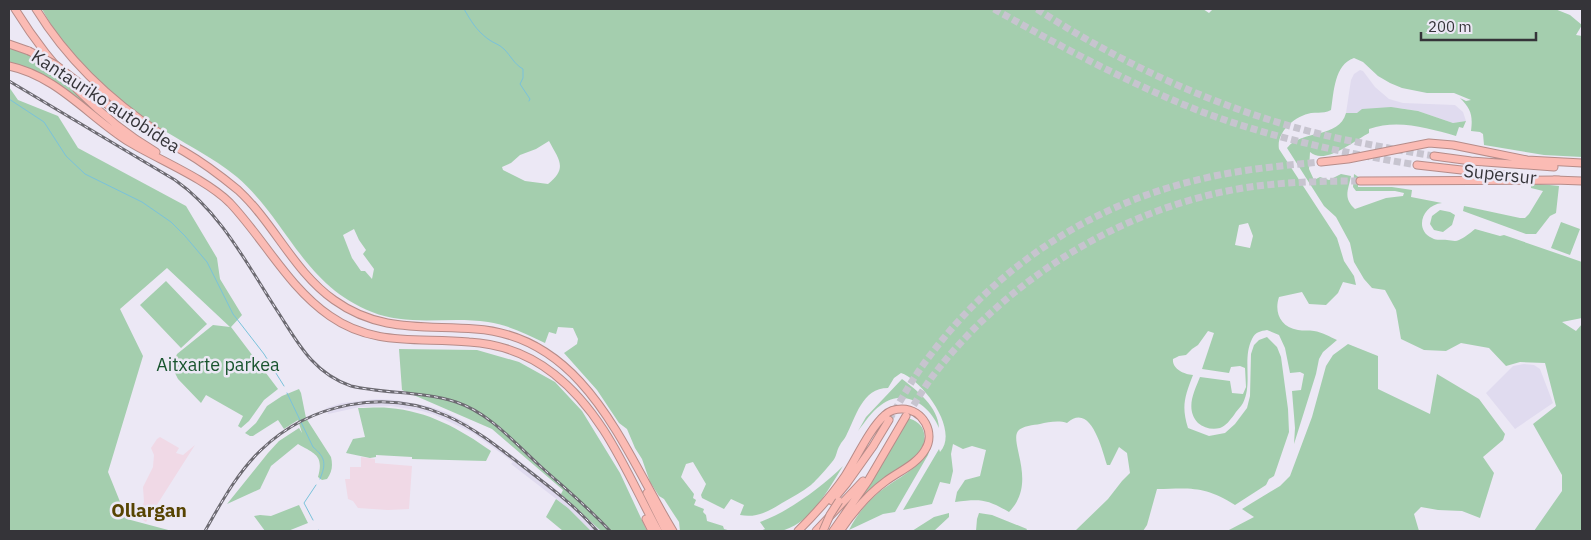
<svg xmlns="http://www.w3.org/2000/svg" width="1591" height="540" viewBox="0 0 1591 540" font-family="'IBM Plex Sans',sans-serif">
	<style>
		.built { fill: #e0dbef }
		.education { fill: #f0d9e6 }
		.green { fill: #a4ceae; fill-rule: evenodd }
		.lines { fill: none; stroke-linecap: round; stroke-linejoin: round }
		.stream { stroke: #7ac2db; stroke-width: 1 }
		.highway-tunnel { stroke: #c7c4cf; stroke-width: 7; stroke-dasharray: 7 3.5; stroke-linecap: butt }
		.highway-casing { stroke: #b68c89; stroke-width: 9 }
		.highway { stroke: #fbbbb4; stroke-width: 7 }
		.rail-casing { stroke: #6d6b72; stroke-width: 3 }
		.rail { stroke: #ece8f5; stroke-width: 1; stroke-dasharray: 4; stroke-linecap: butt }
		.highway-bridge-casing { stroke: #b68c89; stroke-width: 9; stroke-linecap: butt }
		.highway-bridge { stroke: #fbbbb4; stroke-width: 7 }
		.labels { text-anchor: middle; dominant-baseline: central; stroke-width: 5; stroke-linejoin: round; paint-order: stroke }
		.street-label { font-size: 18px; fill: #353439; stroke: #ece8f5 }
		.park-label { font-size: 18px; fill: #18542e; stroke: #ece8f5 }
		.neighbourhood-label { font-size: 19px; font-weight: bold; fill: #574402; stroke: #ece8f5 }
	</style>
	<rect width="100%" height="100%" fill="#ece8f5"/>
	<!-- built -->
	<path class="built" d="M1360,70L1363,71L1375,87L1389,99L1403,103L1455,105L1463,112L1466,121L1453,123L1418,111L1399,108L1357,113H1346L1351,80L1354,74Z
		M1524,364L1534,365L1540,369L1553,403L1515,429L1486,393L1513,366Z
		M376,399L395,400L428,406L446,412L469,424V426L516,458L561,494L601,531H591L568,508L511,464L513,462L473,433L435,415L422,411L391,406L360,407L328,414L326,408L342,403Z"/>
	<!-- education -->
	<path class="education" d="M160,437L179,448L176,453L183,455L195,445L146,522L140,518L143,512L140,511L144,502L143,487L153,467L154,455L151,448L157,439Z
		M361,457L375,459V463L412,466L409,509L388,510L358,508L353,501L348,499L345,479H350V467H361Z"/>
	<!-- green -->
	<path class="green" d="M42,9H1203L1209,13L1213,9H1555L1570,15L1582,25L1576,35L1582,36V157L1544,155L1484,145L1483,134L1480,132L1471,131C1473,115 1471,109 1460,98L1466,101L1471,100L1454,93H1427L1402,88L1390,83L1378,76L1363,62L1354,58C1334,65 1334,92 1331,110C1324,114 1319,112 1311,113C1295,116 1276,132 1279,149L1337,238L1344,261L1354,276L1356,285L1343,282L1338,293L1326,305L1309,304L1302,292L1279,297C1274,312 1280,327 1298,330C1303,331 1309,330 1314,331C1322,332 1330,337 1337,340L1323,352L1319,359L1316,374L1294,444L1295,428L1292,391L1301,390L1304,374L1300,372L1290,373L1285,348L1279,335L1267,330C1261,331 1255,332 1252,339C1242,359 1253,383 1243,403C1241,407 1236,411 1234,415C1230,420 1226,426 1220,428C1212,430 1204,428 1198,423C1185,409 1194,392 1200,377L1230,381L1232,393L1243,394L1246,387L1245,368L1240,366L1231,367L1229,373L1202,369L1214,333L1208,331L1198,345L1192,349L1186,355L1179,356L1173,359C1172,369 1184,374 1193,375C1185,396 1181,406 1188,428L1209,436L1225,433L1235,424L1247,408L1250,396L1251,354L1254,345L1259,340L1267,337L1277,347L1281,357L1288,409L1289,432L1274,476L1269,479L1266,485L1235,505C1205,486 1192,488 1157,489L1147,525L1143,531H1075L1108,499L1122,481L1130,473L1127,453L1119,447L1110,465H1107C1102,450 1091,401 1067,423C1059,420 1048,422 1040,424C1034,425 1022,426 1018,431C1009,443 1038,483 1009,512C986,499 981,499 955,502L957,492L965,480L980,476L986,450L972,446L963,449L953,444L951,454L953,471L950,484L940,482L932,504L903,510L939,449L940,452C960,430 922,380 901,373L894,378L888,388C862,388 856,417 846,436C844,440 841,442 840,445C836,451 837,457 832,462C828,467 815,482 811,485C802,492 792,497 782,503C768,512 756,518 740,515L744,505L731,499L724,509L702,498L701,495L706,484L693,462L686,464L681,477L694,494L693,498L696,500L694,505L704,509L703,512L706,515L707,521L723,526L724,529L731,531H680L679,522L673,513L664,499L659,496L650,482L642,459L635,448L627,429L619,423L597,390L564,353L577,344L578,339L573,328L558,327L556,334L549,332L545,343C527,334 508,325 488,322C449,316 409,327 372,312C303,285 288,221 237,177C213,157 181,142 154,124C112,98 65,53 42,9ZM549,141C559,160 568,168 548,184L525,181L503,170L502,167L511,163L520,155L536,149ZM1248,223L1253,236L1250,248L1235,245L1239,225ZM354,229L359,240L366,250L363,254L374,269L372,279L365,271H361L352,258L343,235Z
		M9,48L28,54L55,69L98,116L53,82L9,65Z
		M9,87L18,100L58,116L78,148L186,206L217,258L220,279L242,315L231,327L278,389L264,400L249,421L241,428L238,426L243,416L206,395L201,403L178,379L175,373L173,365L177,354L213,325L230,327L167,268L120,309L143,356L108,472L127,519L172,531H9Z
		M1391,107L1418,111L1453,123L1466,121L1463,128L1459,127L1456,136C1427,128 1398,119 1369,129V133C1355,140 1325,166 1310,152L1309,169L1314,180L1320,177L1329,180L1341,174L1351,176C1348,191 1343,198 1355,209L1386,198L1403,196L1404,193L1395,191H1356L1353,187L1354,174L1360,178L1358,179V187H1392L1412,190L1411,197L1442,203C1422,205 1414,230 1432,238C1437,241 1442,239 1447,240C1451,240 1455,242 1459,240C1464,238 1470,233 1475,229L1500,236L1504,235L1582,262V318L1562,322L1576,331L1582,324V531H1534L1562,491V475L1533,424L1556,406L1545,363L1520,362L1506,366L1489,348L1461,343L1446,351L1424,350L1401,339L1396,310L1385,290L1372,288L1364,279L1354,262L1350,243L1336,217L1324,206L1287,148C1302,129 1339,139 1346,113H1357L1362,109Z
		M1531,183L1559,186L1556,213L1550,216L1536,234H1526L1463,211L1464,206L1520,218H1525L1529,214L1543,191L1531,188Z
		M1440,210L1450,212L1455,215L1452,225L1443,232L1434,230L1430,224L1432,216Z
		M1561,222L1580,229L1570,255L1551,248Z
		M166,281L207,324L181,348L140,305Z
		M1348,344L1378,356V389L1430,414L1437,374L1479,399L1505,434L1503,440L1483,457L1494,473L1480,518L1462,511L1438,510L1421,507L1414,514L1419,531H1227L1254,517L1242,509L1280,486L1290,476L1312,417L1326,366L1333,355Z
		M399,349L477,350L519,362L555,382L582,411L620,473L647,531H601L561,494L563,490L492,429L402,390Z
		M902,379C918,391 938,407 939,428C930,405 904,387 881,405C871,412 865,422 858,431L866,417Z
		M299,389L301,393L306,418L331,457C333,466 332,472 327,479L322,480L318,477C324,455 315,454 298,444L271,466L260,489L227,504L268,453L279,441L299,428L302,433L298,420L284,429L278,420L253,436H250L245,433L256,423L267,406L282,396Z
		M358,408C369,408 379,407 389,408C428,411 460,429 491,451L486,461L412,459V457L376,455V457L370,458L346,453L353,439L365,437Z
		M908,418C915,420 923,425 924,433C929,455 900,466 886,477C877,484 868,492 859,499Z
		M930,448L928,455L895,512L883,514L849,530C856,516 866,503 878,493C895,479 920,469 930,448Z
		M843,466C828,490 810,525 780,531C774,532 766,531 760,531L765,529L760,522C788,512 822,487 843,466Z
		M556,499L568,508L591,531H563L546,517Z
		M299,505L308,523L288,531H265L254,516L260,515L271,516Z
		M949,513V517L934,531H912L934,517Z
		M979,513L992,515L1027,529L1026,531H976L977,519Z"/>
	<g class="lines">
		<!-- stream -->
		<path class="stream" d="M464,9C471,21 476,30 488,39C493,43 499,44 504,49C511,56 514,64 523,69V78L520,84L530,99L529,101
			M9,99L44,122L66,156L85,174L142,202L171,222L185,236L207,262L233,314L264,354L284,386
			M287,393L313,447C326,458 326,464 320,479
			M313,520L304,503L316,485
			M319,530L320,531"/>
		<!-- highway-tunnel -->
		<path class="highway-tunnel" d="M994,9C1060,46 1126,82 1197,110C1268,137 1343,153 1417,165
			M1037,9C1129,69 1233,115 1341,139C1372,145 1403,151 1434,156
			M908,414C917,400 925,386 935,373C1010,277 1123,208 1243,188C1282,182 1321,181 1360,181
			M889,420C900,402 910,383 923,365C989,273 1083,208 1193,181C1235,170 1278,166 1321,162"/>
		<!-- highway casing -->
		<g class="highway-casing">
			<path id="highway" d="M15,9C51,67 97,117 156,152
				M36,9C68,61 111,101 161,134
				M9,44L29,51
				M9,66C57,76 89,117 129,142C159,160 206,179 230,203C264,239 288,287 330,316C374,347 420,337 469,342C501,344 529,354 554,374C605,414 628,476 658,531
				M91,92C101,99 111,108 121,115C141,129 164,140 185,152C204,163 221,176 238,190C274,223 294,272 334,300C380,333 424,325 475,329C586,336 624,451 673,531
				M1434,156L1471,161L1554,167
				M1321,162L1348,159L1429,143L1453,145L1527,160L1582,163
				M1417,165L1524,177
				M1554,180L1582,181
				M1360,181L1559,180
				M872,448L889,420
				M647,493L666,531
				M832,501L847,483L874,445
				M646,519L652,531
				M798,531C815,514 831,497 845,476C856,459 870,428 885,415C889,411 896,409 902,409C923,409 936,433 925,450C917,464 898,472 886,481C868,494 853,512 840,531
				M816,531L863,481
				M833,531L868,481L906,416"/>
		</g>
		<!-- highway -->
		<use href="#highway" class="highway"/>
		<!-- rail casing -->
		<g class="rail-casing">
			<path id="rail" d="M9,81L175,180C221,212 248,266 278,312C298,343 313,373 351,386C385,394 422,391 456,402C489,413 513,441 538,464C562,486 588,507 610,531
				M205,531C221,503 237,473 261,450C310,403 385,388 447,416C474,428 497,446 520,464C547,485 575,505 597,531"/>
		</g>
		<!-- rail -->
		<use href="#rail" class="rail"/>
		<!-- highway-bridge casing -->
		<g class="highway-bridge-casing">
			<path id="highway-bridge" d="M29,51L56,65L91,92
				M823,531L830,515L839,501"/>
		</g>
		<!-- highway-bridge -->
		<use href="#highway-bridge" class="highway-bridge"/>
	</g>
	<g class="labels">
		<!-- street labels -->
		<g class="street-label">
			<text transform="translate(106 101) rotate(33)">Kantauriko autobidea</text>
			<text transform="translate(1500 174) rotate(6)">Supersur</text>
		</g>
		<!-- park labels -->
		<g class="park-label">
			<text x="218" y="364">Aitxarte parkea</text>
		</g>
		<!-- neighbourhood labels -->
		<g class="neighbourhood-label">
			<text x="149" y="510">Ollargan</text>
		</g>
	</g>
	<!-- border -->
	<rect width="1591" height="540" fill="none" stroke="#353439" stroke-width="20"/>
	<!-- scale -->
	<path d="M1421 32v8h115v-8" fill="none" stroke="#353439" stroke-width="2.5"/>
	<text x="1428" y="32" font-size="15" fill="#353439" stroke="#ece8f5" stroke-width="4" paint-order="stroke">200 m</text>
</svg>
